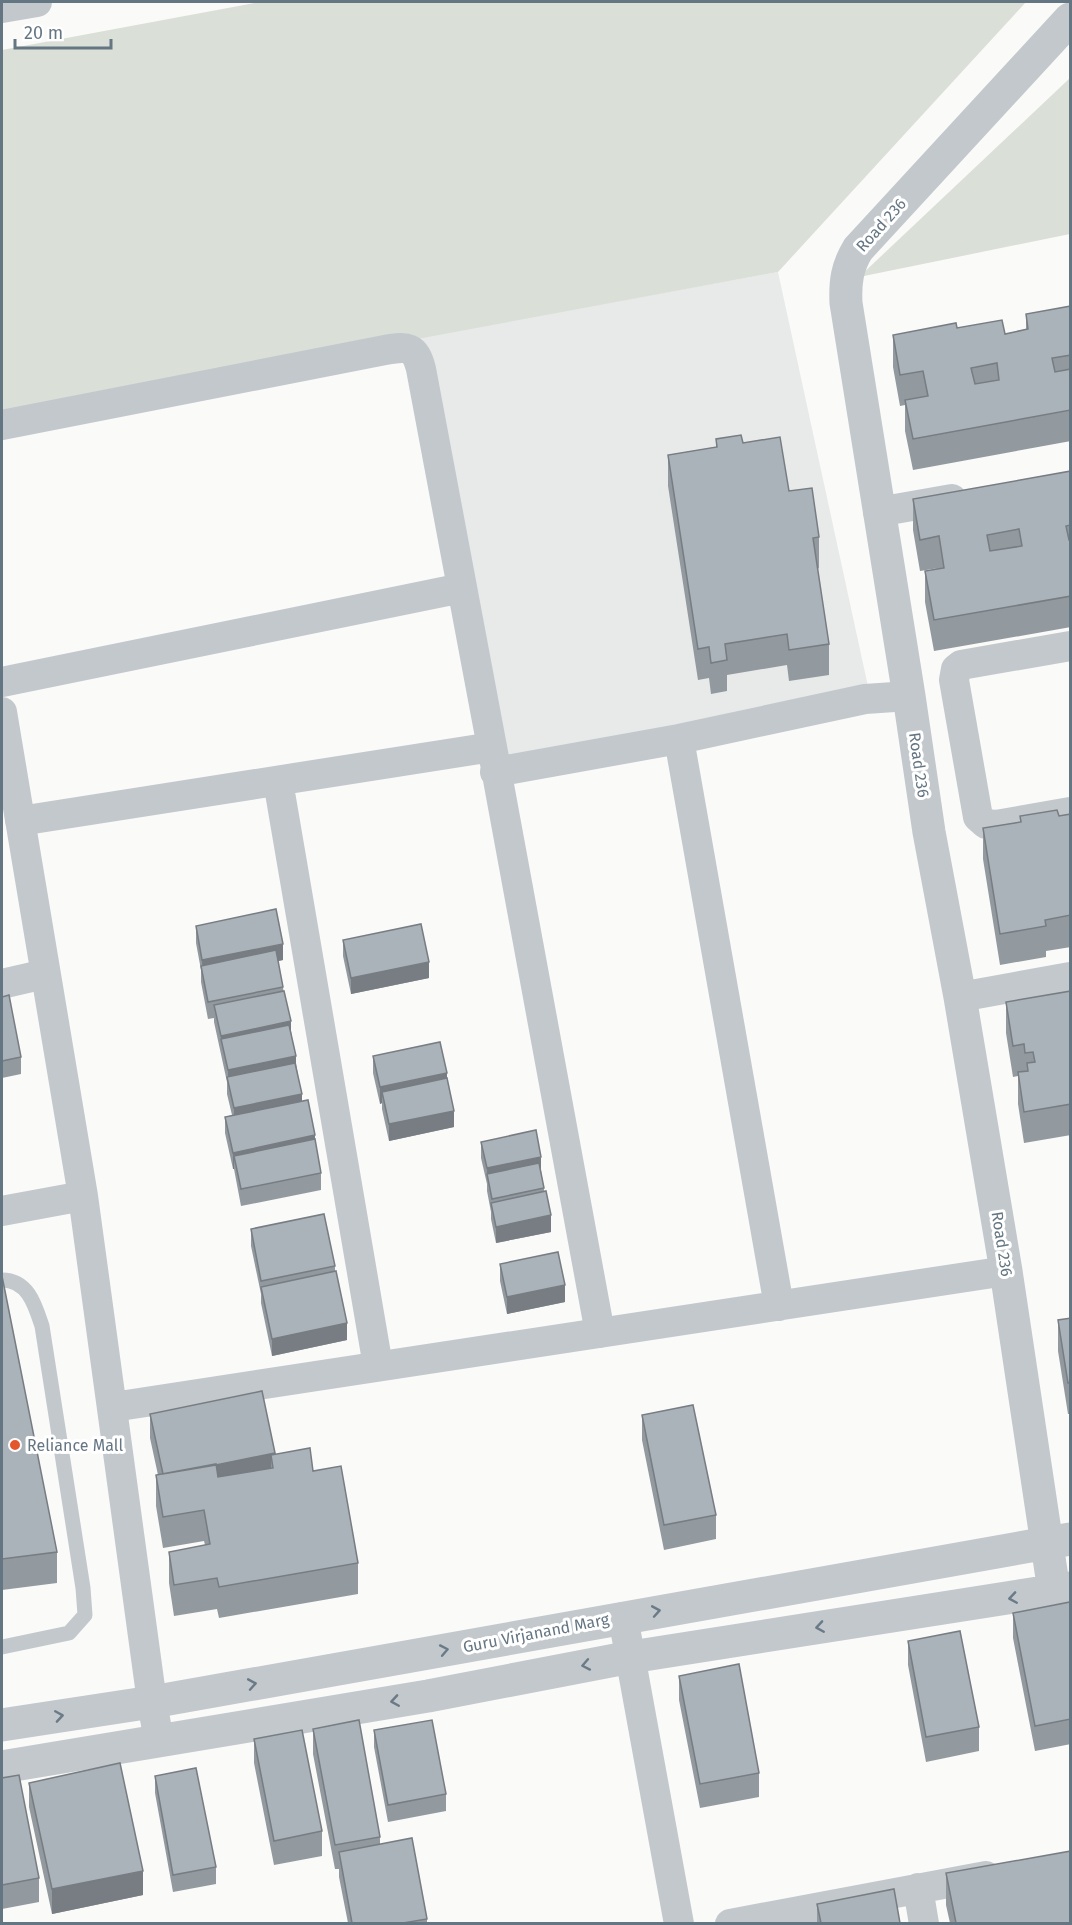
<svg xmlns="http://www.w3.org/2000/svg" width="1072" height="1925" viewBox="0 0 1072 1925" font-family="'Fira Sans',sans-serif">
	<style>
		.built { fill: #e8e9e9 }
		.green { fill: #dadfd7 }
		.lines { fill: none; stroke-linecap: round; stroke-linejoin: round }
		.service { stroke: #c3c8cc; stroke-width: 15 }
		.minor { stroke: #c3c8cc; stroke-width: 30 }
		.tertiary { stroke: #c3c8cc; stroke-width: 33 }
		.wall { fill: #929a9f }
		.shaded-wall { fill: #777d82 }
		.building { fill: #aab3b9; stroke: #777d82; stroke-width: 1.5; fill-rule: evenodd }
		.oneway { stroke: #6a7a87 }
		.poi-dot { fill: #e4572e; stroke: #fff; stroke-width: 2 }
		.labels { text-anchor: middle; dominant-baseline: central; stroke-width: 6; stroke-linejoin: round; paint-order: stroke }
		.street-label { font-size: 16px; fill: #657683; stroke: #fff }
		.poi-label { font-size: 16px; fill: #657683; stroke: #fff; text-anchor: start }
	</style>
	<rect width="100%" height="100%" fill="#fafaf8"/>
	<!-- built -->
	<path class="built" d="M778,272L869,691L501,764L419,337Z"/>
	<!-- green -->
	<path class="green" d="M260,2H1026L778,272L2,416V50Z
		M1070,78V234L859,277Z"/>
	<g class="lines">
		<!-- service -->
		<path class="service" d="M2,1280C28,1280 35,1305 42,1326L83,1588L85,1615L69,1633L2,1647"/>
		<!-- minor -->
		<path class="minor" d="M2,8L37,2
			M2,425L385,350C408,346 415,346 421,369L492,747
			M878,512L952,499
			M1070,646L961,665L956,669L954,680L978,817L986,824L996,825L1070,812
			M2,682L462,588
			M2,712L83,1196L152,1702L159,1741
			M679,739L779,1306
			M495,772L679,739L865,699L909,696
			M278,781L378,1366
			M20,821L492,747L600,1333
			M2,984L45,974
			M960,997L1070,977
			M2,1211L83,1196
			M113,1407L1006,1271
			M623,1617L679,1924
			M918,1888L924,1924
			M730,1924L986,1876"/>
		<!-- tertiary -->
		<path class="tertiary" d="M1054,1591L1006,1271L960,997L929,832L909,696L846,303C845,282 847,267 858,249L1070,19
			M2,1725L152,1702L1070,1539
			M2,1767L428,1696L631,1657L1070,1588"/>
	</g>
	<!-- wall -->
	<path class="wall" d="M1071,306V441L913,470L905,431V405L900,406L893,367V335L957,328L1005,334L1026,329V314Z
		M716,439L743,443L789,491L819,537V568L817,569L829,644V675L789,681L787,665L727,675V691L711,694L709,678L698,680L668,486V455L716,447Z
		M1071,471V627L934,651L925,602V571L939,568L920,571L913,530V499Z
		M1071,814V947L1046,951V957L1000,965L983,859V828L1020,822V816H1059Z
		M196,926L283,960L278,961L291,1031L302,1101L315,1143L321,1173V1190L241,1206L234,1169H233L225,1133V1117L232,1115L227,1094V1082L214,1022V1018L208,1019L201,982V970L196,943Z
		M343,940L429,978L351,994L343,956Z
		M1071,991V1135L1024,1143L1018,1104V1076L1013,1077L1006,1033V1002Z
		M2,997L21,1057V1074L2,1078Z
		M373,1056L447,1078L454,1127L389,1141L382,1109V1103L380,1104L373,1073Z
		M481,1142L541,1171L551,1232L496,1243L491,1219V1212L487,1191V1184L481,1158Z
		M251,1229L335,1266V1271L347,1340L272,1356L261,1303V1294L251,1246Z
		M500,1264L565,1302L507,1314L500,1281Z
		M2,1276L57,1552V1583L2,1590Z
		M1071,1318V1414H1068L1058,1351V1320Z
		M150,1414L275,1454L313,1471L358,1563V1594L219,1618L217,1609L174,1616L169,1583V1552L205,1545L204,1541L163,1548L156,1506V1475H158L150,1438Z
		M642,1415L716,1515V1539L664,1550L642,1440Z
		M1071,1604V1744L1035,1751L1013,1638V1613Z
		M908,1641L979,1727V1751L926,1762L908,1665Z
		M679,1676L759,1773V1797L700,1808L679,1700Z
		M313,1729L380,1837V1844L427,1919V1923H348L339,1877V1869H335L313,1754Z
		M374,1730L446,1794V1811L388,1822L374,1747Z
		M254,1739L322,1831V1856L274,1865L254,1763Z
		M155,1776L216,1867V1884L173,1892L155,1793Z
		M2,1778L39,1878V1902L2,1909Z
		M29,1783L143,1895L52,1914L29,1807Z
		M946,1873L1071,1923H950L946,1905Z
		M817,1904L900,1923H817Z"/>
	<!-- shaded-wall -->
	<path class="shaded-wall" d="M283,944V960L203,977L202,960Z
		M429,962V978L351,994V978Z
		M291,1021V1038L221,1039V1053V1036Z
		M296,1056V1073L228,1082V1070Z
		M447,1073V1090L382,1092V1103L380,1104V1087Z
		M302,1094V1110L234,1124V1108Z
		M454,1111V1127L389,1141V1124Z
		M315,1135V1152L234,1156V1169H233V1153Z
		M541,1157V1173L487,1174V1168Z
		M551,1215V1232L496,1243V1227Z
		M565,1285V1302L507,1314V1297Z
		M347,1323V1340L272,1356V1339Z
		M275,1453V1477L271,1455V1478L163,1500V1476Z
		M143,1871V1895L52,1914V1889Z"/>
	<!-- building -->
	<path class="building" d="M1071,306V355L1052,358L1055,372L1071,369V410L913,439L905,400L928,396L923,371L900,375L893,335L956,323L957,328L1002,320L1005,334L1028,329L1026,314ZM997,363L999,380L975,384L971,368Z
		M741,435L743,443L780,437L789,491L812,488L819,537L813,538L829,644L789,650L787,634L725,644L727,660L711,663L709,647L698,649L668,455L717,447L716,439Z
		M1071,471V525L1066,526L1069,540H1071V596L934,620L925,571L944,568L939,536L920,540L913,499ZM1019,529L1022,546L990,551L987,535Z
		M1057,810L1059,816L1071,814V915L1045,920L1046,926L1000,934L983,828L1021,822L1020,816Z
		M276,909L283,944L202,960L196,926Z
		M421,924L429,962L351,978L343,940Z
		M276,950L283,987L208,1002L201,966Z
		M284,991L291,1021L221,1036L214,1005Z
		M1071,991V1104L1024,1112L1018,1072L1028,1071L1027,1063L1035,1062L1033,1052L1025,1053L1024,1044L1013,1046L1006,1002Z
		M9,995L21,1057L2,1061V997Z
		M289,1025L296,1056L228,1070L221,1039Z
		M440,1042L447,1073L380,1087L373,1056Z
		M295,1063L302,1094L234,1108L227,1077Z
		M447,1078L454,1111L389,1124L382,1092Z
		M308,1100L315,1135L233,1153L225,1117Z
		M536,1130L541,1157L487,1168L481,1142Z
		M315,1139L321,1173L241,1189L234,1156Z
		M539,1163L544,1188L492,1199L487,1174Z
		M546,1191L551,1215L496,1227L491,1203Z
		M324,1214L335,1266L261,1281L251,1229Z
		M558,1252L565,1285L507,1297L500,1264Z
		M336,1271L347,1323L272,1339L261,1287Z
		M2,1276L57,1552L2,1559Z
		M1071,1318V1382L1068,1383L1058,1320Z
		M262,1391L275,1453L216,1465L163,1474L150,1414Z
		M693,1405L716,1515L664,1525L642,1415Z
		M310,1448L313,1471L341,1466L358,1563L219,1587L217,1578L174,1585L169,1552L210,1544L204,1510L163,1517L156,1475L216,1464L218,1477L273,1468L271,1455Z
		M1070,1602L1071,1719L1035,1726L1013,1613Z
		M960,1631L979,1727L926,1737L908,1641Z
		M739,1664L759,1773L700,1784L679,1676Z
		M359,1720L380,1837L335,1845L313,1729Z
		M432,1720L446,1794L388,1805L374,1730Z
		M302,1730L322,1831L274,1841L254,1739Z
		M120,1763L143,1871L52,1889L29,1783Z
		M196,1768L216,1867L173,1875L155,1776Z
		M19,1775L39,1878L2,1885V1778Z
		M412,1838L427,1919L403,1923H352L339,1852Z
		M1071,1851V1923H956L946,1873Z
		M894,1889L900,1923H821L817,1904Z"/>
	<!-- one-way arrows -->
	<defs><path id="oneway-chevron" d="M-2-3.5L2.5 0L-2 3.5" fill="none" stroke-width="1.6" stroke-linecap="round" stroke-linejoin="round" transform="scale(1.5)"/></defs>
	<g class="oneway">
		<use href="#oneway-chevron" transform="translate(1013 1598) rotate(171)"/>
		<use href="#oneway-chevron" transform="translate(656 1611) rotate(-10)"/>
		<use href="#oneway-chevron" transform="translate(820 1627) rotate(171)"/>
		<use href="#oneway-chevron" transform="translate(444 1650) rotate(-11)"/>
		<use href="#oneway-chevron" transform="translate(586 1665) rotate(169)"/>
		<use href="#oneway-chevron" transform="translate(252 1684) rotate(-10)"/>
		<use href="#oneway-chevron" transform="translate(395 1701) rotate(171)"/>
		<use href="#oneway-chevron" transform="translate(59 1716) rotate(-9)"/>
	</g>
	<!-- markers -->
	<circle class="poi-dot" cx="15" cy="1445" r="6"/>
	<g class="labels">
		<!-- street labels -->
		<g class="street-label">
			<text transform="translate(881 225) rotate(-48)">Road 236</text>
			<text transform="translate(919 765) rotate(82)">Road 236</text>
			<text transform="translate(1002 1244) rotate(81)">Road 236</text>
			<text transform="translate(536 1633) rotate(-11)">Guru Virjanand Marg</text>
		</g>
		<!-- poi labels -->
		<g class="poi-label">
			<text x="27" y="1445">Reliance Mall</text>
		</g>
	</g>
	<!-- border -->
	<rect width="1072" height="1925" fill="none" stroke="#657683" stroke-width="6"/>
	<!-- scale -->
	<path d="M15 39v9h96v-9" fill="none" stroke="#657683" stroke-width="3"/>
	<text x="24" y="39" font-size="18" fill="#657683" stroke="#ffffff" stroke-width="4.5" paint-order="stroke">20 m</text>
</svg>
